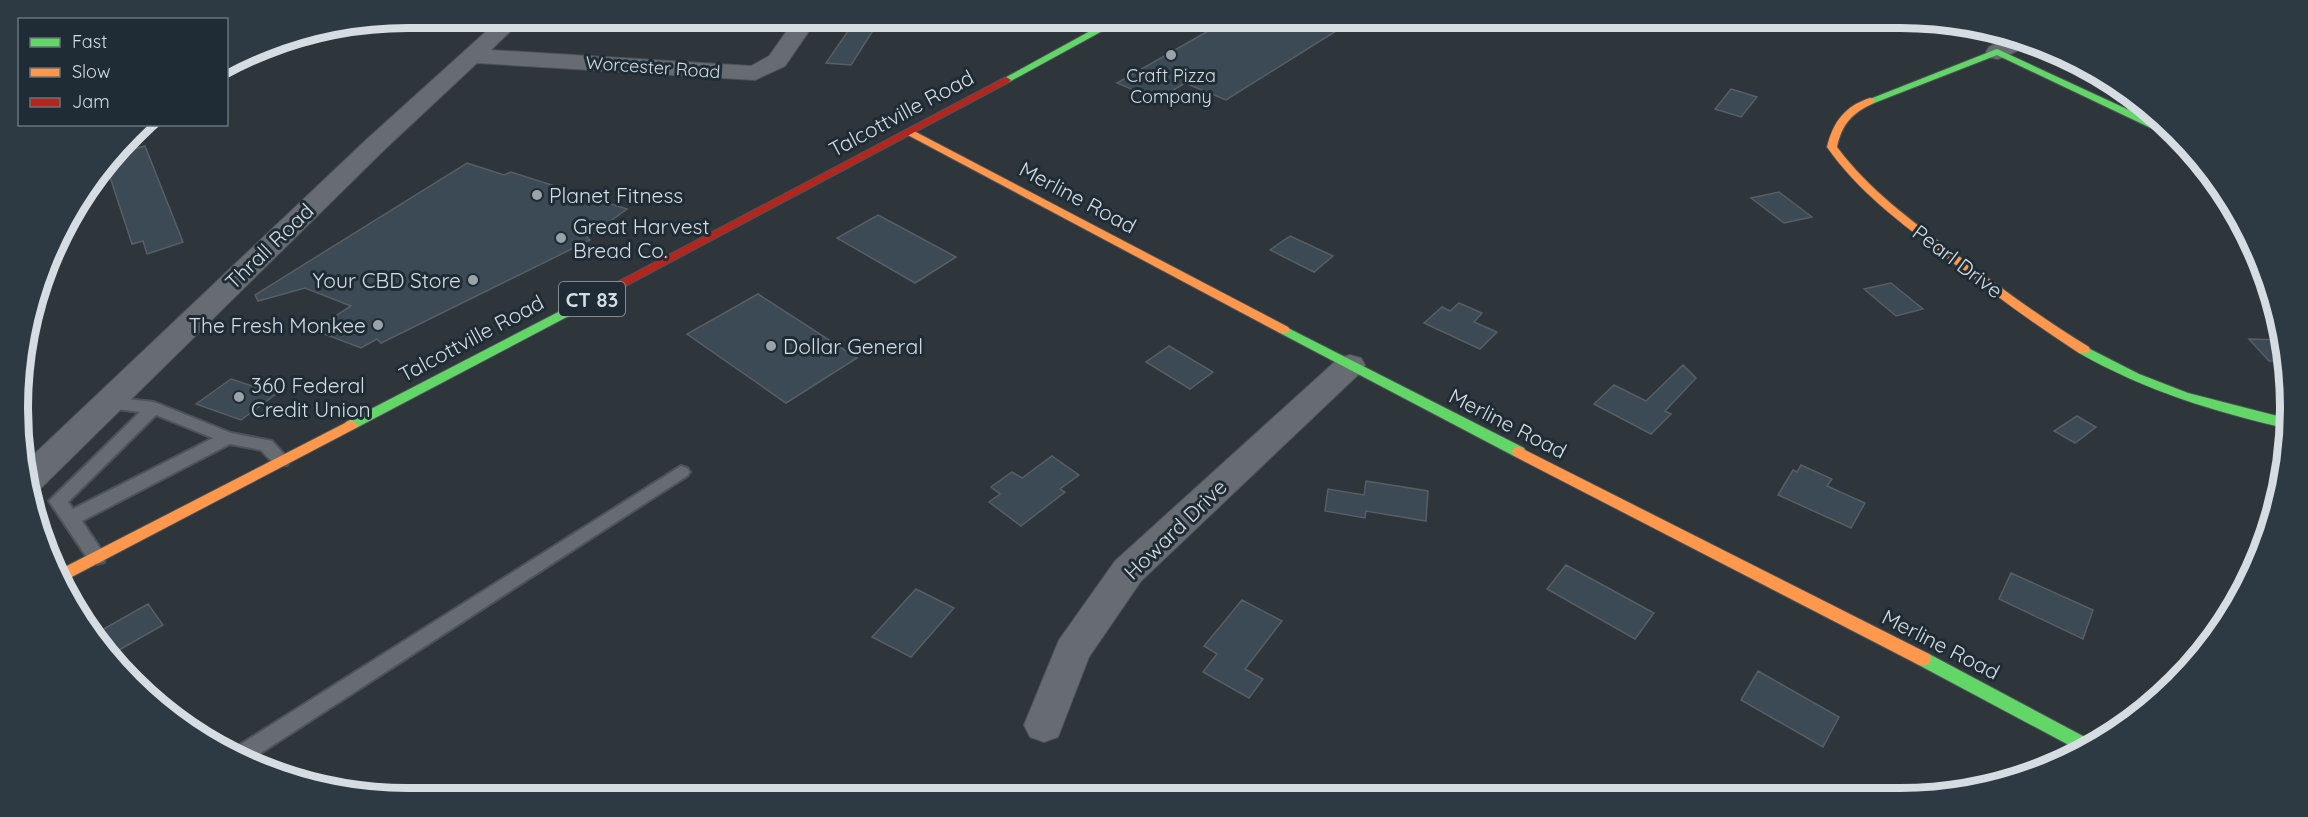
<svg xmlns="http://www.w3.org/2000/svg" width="2308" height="817" viewBox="0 0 2308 817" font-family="Quicksand,sans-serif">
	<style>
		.building { fill: #3b4a54; stroke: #585e63; stroke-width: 1.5 }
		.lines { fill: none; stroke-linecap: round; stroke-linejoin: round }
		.lane-casing { stroke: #4d5358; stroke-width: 4 }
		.street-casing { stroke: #4d5358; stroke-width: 2 }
		.fast-casing { stroke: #4d5358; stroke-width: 2 }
		.slow-casing { stroke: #4d5358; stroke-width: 2 }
		.jam-casing { stroke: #4d5358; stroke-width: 2 }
		.lane { fill: #666c71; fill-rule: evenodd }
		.street { fill: #666c71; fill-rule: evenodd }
		.fast { fill: #63d668; fill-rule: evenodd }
		.slow { fill: #ff974d; fill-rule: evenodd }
		.jam { fill: #b3261e; fill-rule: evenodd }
		.poi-dot { fill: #9ba2a8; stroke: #1f2c35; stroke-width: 2 }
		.labels { text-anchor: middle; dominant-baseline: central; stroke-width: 6; stroke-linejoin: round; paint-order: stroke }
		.far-street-label { font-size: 18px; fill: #d5dde3; stroke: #1f2c35 }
		.far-poi-label { font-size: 18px; fill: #d5dde3; stroke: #1f2c35 }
		.shield { fill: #1f2c35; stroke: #9ea8af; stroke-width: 1.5 }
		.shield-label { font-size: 20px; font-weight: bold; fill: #d5dde3 }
		.street-label { font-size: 21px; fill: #d5dde3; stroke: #1f2c35 }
		.poi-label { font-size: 21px; fill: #d5dde3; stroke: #1f2c35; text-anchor: start }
		.rim { fill: none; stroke: #d5dde3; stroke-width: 8 }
	</style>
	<rect width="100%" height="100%" fill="#2e353b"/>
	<!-- building -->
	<path class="building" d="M857,18H881L851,65L826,63Z
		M1231,18H1357L1226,100L1185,83L1157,100L1117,83Z
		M1731,89L1757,97L1741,117L1715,109Z
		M145,146L183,242L147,254L143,241L132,244L108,171L122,152Z
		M467,163L504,175L511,172L627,209L587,238L590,240L381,343L377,339L361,348L314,330L351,306L305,288L258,301L255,295Z
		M1779,192L1812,217L1784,223L1751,198Z
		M878,215L956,257L915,283L837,238Z
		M1290,236L1333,256L1314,272L1270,250Z
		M1891,283L1923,309L1896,316L1864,289Z
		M758,294L857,358L786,403L687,334Z
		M1459,303L1482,313L1474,322L1497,332L1480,349L1424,323L1442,307L1450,311Z
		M2249,339L2282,340L2287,361H2269Z
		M1169,346L1213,372L1190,389L1146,362Z
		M1683,365L1696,378L1665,411L1671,414L1651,434L1594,404L1614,385L1646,401Z
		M231,379L276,394L241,420L196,404Z
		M2077,416L2096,427L2075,443L2054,431Z
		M1052,456L1079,475L1060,489L1065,492L1021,526L989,502L1000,494L991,487L1012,472L1022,478Z
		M1801,465L1832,479L1827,486L1865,503L1851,528L1778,495L1793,470L1797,472Z
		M1366,481L1428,491L1426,521L1366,511L1365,518L1325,511L1328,489L1364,495Z
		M1566,565L1654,613L1635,639L1547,589Z
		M2011,573L2093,610L2083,639L1999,599Z
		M916,589L954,608L911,657L872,637Z
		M1242,600L1282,621L1245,669L1263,679L1249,698L1203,672L1217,654L1204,646Z
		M148,604L163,625L112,654L93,635Z
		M1758,671L1839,717L1823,747L1741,700Z"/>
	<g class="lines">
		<!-- lane casing -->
		<g class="lane-casing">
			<path id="lane" d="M108,397L154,402L231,433L272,441L290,461L287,465H275L261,450L230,444L82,521L106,557L104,562L97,564L90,562L49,501L140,412L102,407L100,403L102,399ZM156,415L213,438L73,509L68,502Z
				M681,466L687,468L690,472L687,476L250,760L230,751Z"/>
		</g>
		<!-- street casing -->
		<g class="street-casing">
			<path id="street" d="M501,18H524L491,50L751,66L769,56L796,18H818L785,66L755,80L477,63L384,150L41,488L30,491L28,460L366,140Z
				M2014,36L2032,43L2005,57L1997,59L1989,57L1986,52L1989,47Z
				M1350,355L1361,358L1365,365L1361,372L1141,581L1089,657L1058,737L1044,742L1030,737L1024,725L1059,640L1115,561L1339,358Z"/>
		</g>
		<!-- fast casing -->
		<g class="fast-casing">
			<path id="fast" d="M1114,18H1126L1009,82L1001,80Z
				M1997,49L2170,129L2181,139H2174L1997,55L1874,103H1866L1865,101Z
				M597,292L601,293L603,296L601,299L356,428H346L344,425L346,422Z
				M1284,326L1524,448L1526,452L1524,456H1514L1280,333L1278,330L1280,327Z
				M2084,346L2139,374L2188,393L2289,419V429C2215,412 2146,391 2079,353L2078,350L2079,347Z
				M1923,652L1929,654L2096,743L2082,752L1917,664L1915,659L1917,654Z"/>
		</g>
		<!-- slow casing -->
		<g class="slow-casing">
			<path id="slow" d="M1870,98L1874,99V103C1852,113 1842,124 1837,147C1869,190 1911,220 1953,252C1997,285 2041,318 2089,347L2090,350L2089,353H2079C2034,324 1991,292 1948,259C1904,225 1859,193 1827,147C1833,122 1845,106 1870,98Z
				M910,129L1288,327L1290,330L1288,333H1280L906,134V130Z
				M351,420L358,425L356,428L64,581L59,570Z
				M1519,447L1929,654L1931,659L1929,664L1923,666L1917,664L1514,456L1512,452L1514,448Z"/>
		</g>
		<!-- jam casing -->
		<g class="jam-casing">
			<path id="jam" d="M1006,77L1011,80L1009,82L601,299H593L591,296Z"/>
		</g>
		<!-- lane -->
		<use href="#lane" class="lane"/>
		<!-- street -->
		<use href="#street" class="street"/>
		<!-- fast -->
		<use href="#fast" class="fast"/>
		<!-- slow -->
		<use href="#slow" class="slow"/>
		<!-- jam -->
		<use href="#jam" class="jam"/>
	</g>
	<!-- markers -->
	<g class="poi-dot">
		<circle cx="1171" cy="55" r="6"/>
		<circle cx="537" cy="195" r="6"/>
		<circle cx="561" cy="238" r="6"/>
		<circle cx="473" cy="280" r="6"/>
		<circle cx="378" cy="325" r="6"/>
		<circle cx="771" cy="346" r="6"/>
		<circle cx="239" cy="397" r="6"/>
	</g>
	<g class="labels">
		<!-- far-street labels -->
		<g class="far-street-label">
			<text transform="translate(653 67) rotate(4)">Worcester Road</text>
		</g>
		<!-- far-poi labels -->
		<g class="far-poi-label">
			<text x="1171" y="75">Craft Pizza<tspan x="1171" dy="21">Company</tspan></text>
		</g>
		<!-- shield labels -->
		<rect class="shield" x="559" y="282" width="66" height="34" rx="4.5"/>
		<g class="shield-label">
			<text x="592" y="299">CT 83</text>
		</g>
		<!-- street labels -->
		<g class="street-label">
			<text transform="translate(901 113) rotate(-28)">Talcottville Road</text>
			<text transform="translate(1078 197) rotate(28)">Merline Road</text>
			<text transform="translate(269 246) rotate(-44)">Thrall Road</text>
			<text transform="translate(1958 261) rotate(37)">Pearl Drive</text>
			<text transform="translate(471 338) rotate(-28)">Talcottville Road</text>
			<text transform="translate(1508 423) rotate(27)">Merline Road</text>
			<text transform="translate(1175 529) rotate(-44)">Howard Drive</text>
			<text transform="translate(1941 644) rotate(27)">Merline Road</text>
		</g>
		<!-- poi labels -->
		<g class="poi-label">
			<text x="549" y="195">Planet Fitness</text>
			<text x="573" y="226">Great Harvest<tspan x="573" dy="24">Bread Co.</tspan></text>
			<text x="461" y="280" text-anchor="end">Your CBD Store</text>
			<text x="366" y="325" text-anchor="end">The Fresh Monkee</text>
			<text x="783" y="346">Dollar General</text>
			<text x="251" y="385">360 Federal<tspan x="251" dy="24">Credit Union</tspan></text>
		</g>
	</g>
	<!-- crop -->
	<path d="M0 0H2308V817H0ZM408 28H1900A380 380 0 0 1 2280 408V408A380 380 0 0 1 1900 788H408A380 380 0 0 1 28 408V408A380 380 0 0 1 408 28Z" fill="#2e3a43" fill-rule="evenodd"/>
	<path class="rim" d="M408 28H1900A380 380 0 0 1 2280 408V408A380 380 0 0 1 1900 788H408A380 380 0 0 1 28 408V408A380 380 0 0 1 408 28Z"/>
	<!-- legend -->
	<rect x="18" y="18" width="210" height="108" fill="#1f2c35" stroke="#68737b" stroke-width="1.5"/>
	<rect x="30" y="38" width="30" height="9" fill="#63d668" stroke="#68737b" stroke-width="1.5"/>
	<text x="72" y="48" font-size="18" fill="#d5dde3">Fast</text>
	<rect x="30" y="68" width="30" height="9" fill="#ff974d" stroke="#68737b" stroke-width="1.5"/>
	<text x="72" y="78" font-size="18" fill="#d5dde3">Slow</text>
	<rect x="30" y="98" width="30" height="9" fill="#b3261e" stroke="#68737b" stroke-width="1.5"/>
	<text x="72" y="108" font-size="18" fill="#d5dde3">Jam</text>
</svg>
